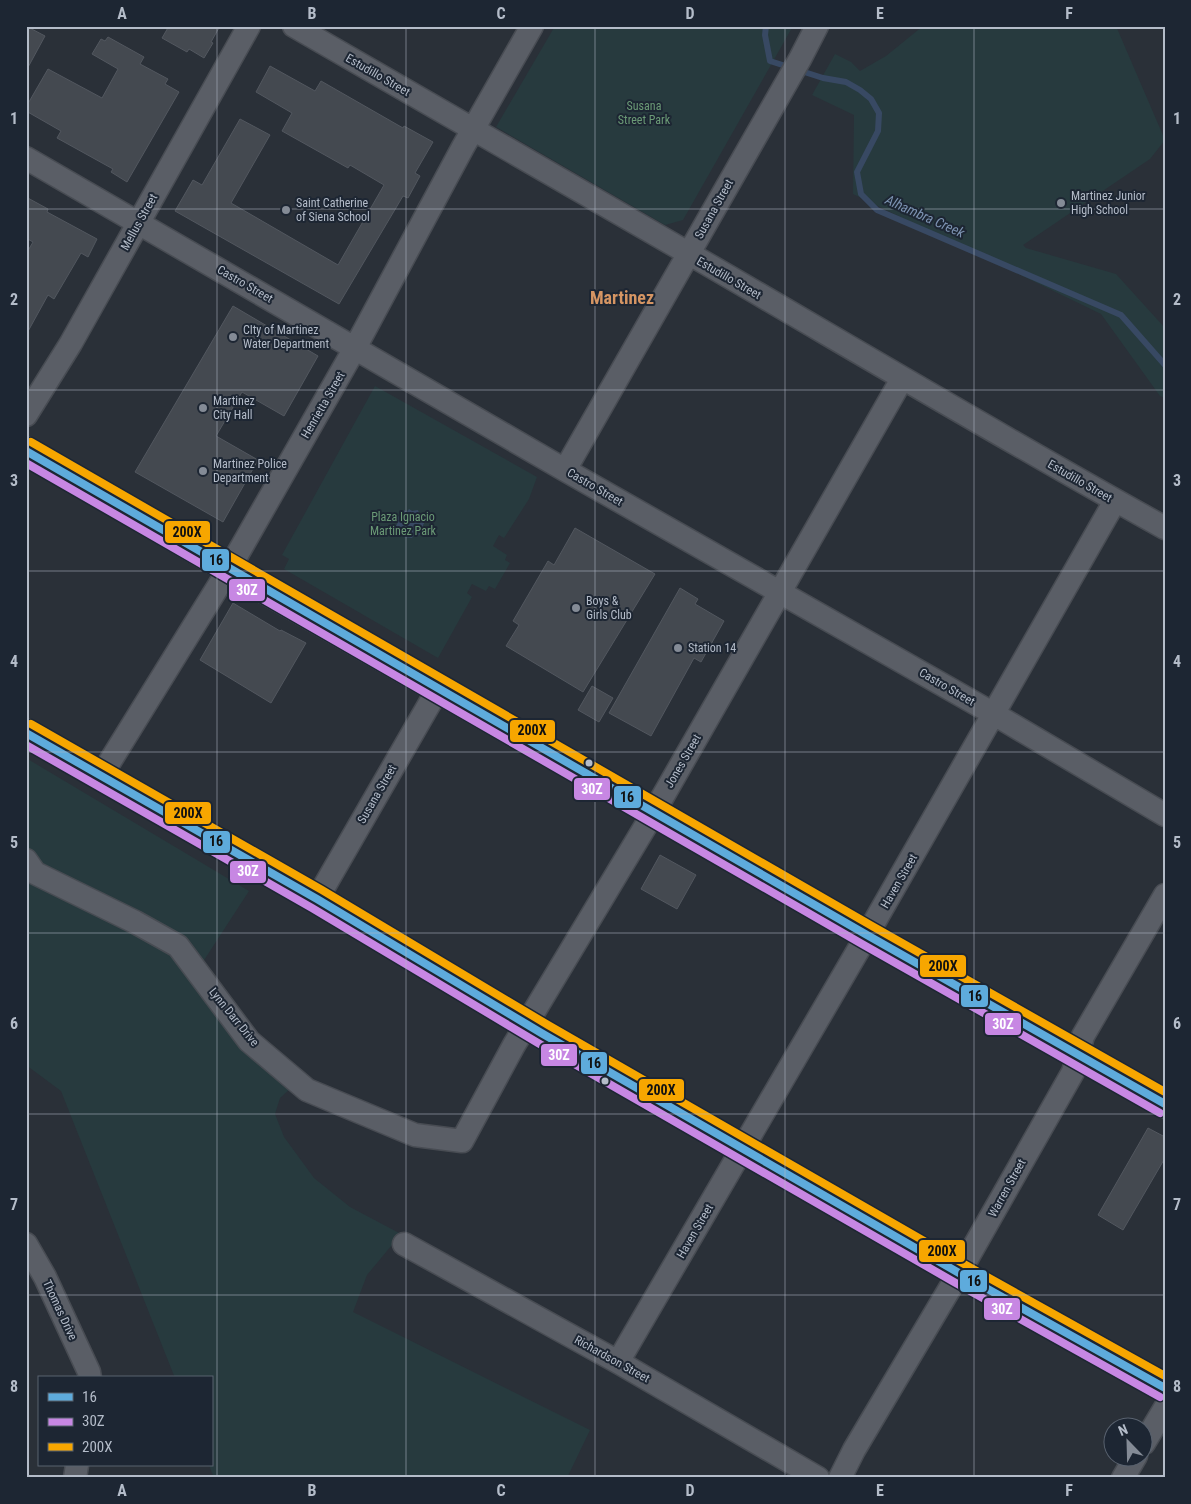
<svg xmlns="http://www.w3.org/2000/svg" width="1191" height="1504" viewBox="0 0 1191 1504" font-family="'Roboto Condensed',sans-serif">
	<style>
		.green { fill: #273a3e }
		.water { fill: #384963 }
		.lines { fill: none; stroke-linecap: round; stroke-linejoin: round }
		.stream { stroke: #384963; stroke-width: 6 }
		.building { fill: #444950; stroke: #52575f }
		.minor-casing { stroke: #484c53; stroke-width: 25 }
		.major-casing { stroke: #484c55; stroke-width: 30 }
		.minor { stroke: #5a5e66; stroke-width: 22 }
		.major { stroke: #5c6168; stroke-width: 28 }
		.bus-1-casing { stroke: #1d2633; stroke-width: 11 }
		.bus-2-casing { stroke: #1d2633; stroke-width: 11 }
		.bus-3-casing { stroke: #1d2633; stroke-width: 11 }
		.bus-1 { stroke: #5eabdc; stroke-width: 8 }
		.bus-2 { stroke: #c787e3; stroke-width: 8 }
		.bus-3 { stroke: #f7a600; stroke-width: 8 }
		.grid { fill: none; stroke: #b4bcc9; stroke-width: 1; stroke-opacity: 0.55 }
		.poi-dot { fill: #848b96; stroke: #1d2633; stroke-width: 2 }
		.bus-dot { fill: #b4bcc9; stroke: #1d2633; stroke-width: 2 }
		.labels { text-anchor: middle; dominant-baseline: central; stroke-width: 4; stroke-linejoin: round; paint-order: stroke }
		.street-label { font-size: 12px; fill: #b4bcc9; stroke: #1d2633 }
		.park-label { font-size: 12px; fill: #6b9a76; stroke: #1d2633 }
		.poi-label { font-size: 12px; fill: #b4bcc9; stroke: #1d2633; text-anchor: start }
		.water-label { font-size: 14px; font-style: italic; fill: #7c92b1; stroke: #1d2633 }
		.district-label { font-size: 18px; font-weight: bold; fill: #d59563; stroke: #1d2633 }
		.line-badge { stroke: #1d2633; stroke-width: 2 }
		.badge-label { font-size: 14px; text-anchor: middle; font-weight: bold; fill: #fff }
		.pale-badge-label { font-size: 14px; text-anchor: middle; font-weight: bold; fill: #111 }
		.neatline { fill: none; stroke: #b4bcc9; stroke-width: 2 }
		.grid-label { font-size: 16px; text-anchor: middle; font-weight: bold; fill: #b4bcc9 }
	</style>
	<rect width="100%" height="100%" fill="#2a3038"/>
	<!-- green -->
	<path class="green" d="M555,26H793L683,220L665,225L496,127Z
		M923,26H1116L1165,140L1150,159L1023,245L1026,248L1116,274L1165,328V398L1160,396L1101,314L853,194L854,115L812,95L835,54L851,62L860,71L886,56Z
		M375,386L537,477L529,499L504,538L499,535L493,546L507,555L505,560L510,563L495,589L489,586L486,591L472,584L467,593L472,597L438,658L284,569L289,559L282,555Z
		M26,758L249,891L197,971L291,1088L280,1098L275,1114L284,1137L314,1178L350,1207L401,1234L367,1275L353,1312L590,1430L567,1478H214L209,1465H211V1378H175L61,1091L26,1065Z"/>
	<!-- water -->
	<path class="water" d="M409,509L412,511L418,510L420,516L424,518L423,520L425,522L423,525L424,530L417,537L414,535L412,538L403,537L400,532L397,530L398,527L396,526L398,522L397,517L403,514L404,510L407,512Z"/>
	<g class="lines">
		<!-- stream -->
		<path class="stream" d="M766,26L765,35L770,61L823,78L846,82L860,90L871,99L879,113L878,131L857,172L861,194L877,210L1121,315L1165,365"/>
	</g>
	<!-- building -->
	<path class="building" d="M26,26L45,36L26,71Z
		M169,26H220L211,42L213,43L204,58L189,49L187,52L162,38Z
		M108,37L144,57L140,64L168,79L165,84L179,92L127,182L111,172L113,169L57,138L61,131L26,111V107L48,69L102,98L118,69L92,54L101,39L105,41Z
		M270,66L315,91L321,81L403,128L404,126L433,142L415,173L420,176L408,198L403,196L339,304L175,211L193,180L202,185L240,119L270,135L231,203L338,265L384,185L350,165L348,168L282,131L292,113L256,92Z
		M26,197L48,209L47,212L97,239L88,257L81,253L54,299L48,295L26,335V254L33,242L26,238Z
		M233,306L318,356L284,416L242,392L216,436L258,460L223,522L135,472Z
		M575,528L655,574L583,692L506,646L519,625L513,621L548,561L554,565Z
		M680,588L698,599L695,604L724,621L701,662L694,658L651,736L609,713Z
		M233,603L280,631L281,630L306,643L271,703L200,660Z
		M592,686L613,698L599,722L578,710Z
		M660,855L696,875L677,909L641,889Z
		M1148,1128L1165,1137V1158L1123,1230L1098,1215Z"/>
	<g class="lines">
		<!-- minor casing -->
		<g class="minor-casing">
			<path id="minor" d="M294,26C425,102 557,177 688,253C847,345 1004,439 1165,528
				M26,158L565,470L994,714L1165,815
				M26,415L71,343L249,26
				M565,470L800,59L817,26
				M101,776L229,569L355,348L463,147L532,26
				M26,860L35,873L135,922L178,946L249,1041L307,1090L415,1135L462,1141L514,1045L654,812L902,379
				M317,899L438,689
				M26,1244L45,1277L89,1372L90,1378
				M404,1244L618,1362L818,1478
				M618,1362L867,935L1115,501
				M1144,1443L1165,1408
				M75,1478L77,1465
				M840,1478L854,1450L959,1273L1073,1072L1083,1036L1165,895
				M1123,1478L1136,1456"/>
		</g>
		<!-- major casing -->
		<g class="major-casing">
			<path id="major" d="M26,451L229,569L867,935L1165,1104
				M26,733L317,899L543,1034L959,1273L1165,1388"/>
		</g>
		<!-- minor -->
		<use href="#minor" class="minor"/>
		<!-- major -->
		<use href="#major" class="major"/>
		<!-- bus-1 casing -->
		<g class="bus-1-casing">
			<path id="bus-1" d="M26,451L867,935L1165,1104
				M26,733L317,899L543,1034L959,1273L1165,1388"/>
		</g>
		<!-- bus-2 casing -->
		<g class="bus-2-casing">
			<path id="bus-2" d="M26,463L862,944L1160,1113
				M26,745L312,908L538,1043L954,1282L1160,1397"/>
		</g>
		<!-- bus-3 casing -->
		<g class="bus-3-casing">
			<path id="bus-3" d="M31,442L872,926L1165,1092
				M31,724L322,890L548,1025L964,1264L1165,1376"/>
		</g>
		<!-- bus-1 -->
		<use href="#bus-1" class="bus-1"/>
		<!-- bus-2 -->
		<use href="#bus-2" class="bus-2"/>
		<!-- bus-3 -->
		<use href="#bus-3" class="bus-3"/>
	</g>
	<!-- grid -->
	<path class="grid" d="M217,26V1478M406,26V1478M595,26V1478M785,26V1478M974,26V1478M26,209H1165M26,390H1165M26,571H1165M26,752H1165M26,933H1165M26,1114H1165M26,1295H1165"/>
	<!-- markers -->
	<g class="poi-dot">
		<circle cx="1061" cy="203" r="5"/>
		<circle cx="286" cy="210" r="5"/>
		<circle cx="233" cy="337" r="5"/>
		<circle cx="203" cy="408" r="5"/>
		<circle cx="203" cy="471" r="5"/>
		<circle cx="576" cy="608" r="5"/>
		<circle cx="678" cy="648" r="5"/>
	</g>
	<g class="bus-dot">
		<circle cx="589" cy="763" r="4.5"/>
		<circle cx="605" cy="1081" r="4.5"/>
	</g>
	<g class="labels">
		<!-- street labels -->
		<g class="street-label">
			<text transform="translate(378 75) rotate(30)">Estudillo Street</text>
			<text transform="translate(714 209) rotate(-61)">Susana Street</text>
			<text transform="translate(139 222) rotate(-61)">Mellus Street</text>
			<text transform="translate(729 278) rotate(30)">Estudillo Street</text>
			<text transform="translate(245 284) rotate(30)">Castro Street</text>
			<text transform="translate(323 405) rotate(-60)">Henrietta Street</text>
			<text transform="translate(1080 481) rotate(30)">Estudillo Street</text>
			<text transform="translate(595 487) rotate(30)">Castro Street</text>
			<text transform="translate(947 687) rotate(30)">Castro Street</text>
			<text transform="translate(683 761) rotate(-60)">Jones Street</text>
			<text transform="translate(377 794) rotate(-60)">Susana Street</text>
			<text transform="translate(899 881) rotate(-60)">Haven Street</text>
			<text transform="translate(234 1017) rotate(51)">Lynn Darr Drive</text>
			<text transform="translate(1007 1188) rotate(-61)">Warren Street</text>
			<text transform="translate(695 1231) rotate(-60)">Haven Street</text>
			<text transform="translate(60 1310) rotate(65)">Thomas Drive</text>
			<text transform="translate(612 1359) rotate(29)">Richardson Street</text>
		</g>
		<!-- park labels -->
		<g class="park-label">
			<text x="644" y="106">Susana<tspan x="644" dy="14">Street Park</tspan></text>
			<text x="403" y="517">Plaza Ignacio<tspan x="403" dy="14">Martinez Park</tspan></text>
		</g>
		<!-- poi labels -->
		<g class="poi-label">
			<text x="1071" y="196">Martinez Junior<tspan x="1071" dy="14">High School</tspan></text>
			<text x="296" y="203">Saint Catherine<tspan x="296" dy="14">of Siena School</tspan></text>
			<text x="243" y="330">CIty of Martinez<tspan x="243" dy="14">Water Department</tspan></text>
			<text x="213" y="401">Martinez<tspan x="213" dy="14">City Hall</tspan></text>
			<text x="213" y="464">Martinez Police<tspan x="213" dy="14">Department</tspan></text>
			<text x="586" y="601">Boys &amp;<tspan x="586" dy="14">Girls Club</tspan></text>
			<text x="688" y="648">Station 14</text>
		</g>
		<!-- water labels -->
		<g class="water-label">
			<text transform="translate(925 216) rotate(24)">Alhambra Creek</text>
		</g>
		<!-- district labels -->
		<g class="district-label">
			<text x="622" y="297">Martinez</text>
		</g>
	</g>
	<g class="line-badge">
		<rect x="164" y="520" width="47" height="24" rx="5" fill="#f7a600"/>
		<rect x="201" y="548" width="29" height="24" rx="5" fill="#5eabdc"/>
		<rect x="228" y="578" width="38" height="24" rx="5" fill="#c787e3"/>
		<rect x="509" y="719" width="47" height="24" rx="5" fill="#f7a600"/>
		<rect x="573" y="777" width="38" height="24" rx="5" fill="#c787e3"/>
		<rect x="613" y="785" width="29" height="24" rx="5" fill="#5eabdc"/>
		<rect x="164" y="801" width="48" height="24" rx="5" fill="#f7a600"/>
		<rect x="202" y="830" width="29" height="24" rx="5" fill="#5eabdc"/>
		<rect x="229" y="860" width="38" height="24" rx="5" fill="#c787e3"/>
		<rect x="919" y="954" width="48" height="24" rx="5" fill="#f7a600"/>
		<rect x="960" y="984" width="29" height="24" rx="5" fill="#5eabdc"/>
		<rect x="984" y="1012" width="38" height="24" rx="5" fill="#c787e3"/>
		<rect x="540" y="1043" width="38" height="24" rx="5" fill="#c787e3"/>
		<rect x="580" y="1051" width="28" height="24" rx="5" fill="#5eabdc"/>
		<rect x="638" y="1078" width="47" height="24" rx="5" fill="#f7a600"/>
		<rect x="918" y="1239" width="48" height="24" rx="5" fill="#f7a600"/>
		<rect x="959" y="1269" width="29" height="24" rx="5" fill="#5eabdc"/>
		<rect x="983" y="1297" width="38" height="24" rx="5" fill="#c787e3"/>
	</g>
	<g class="badge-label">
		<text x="247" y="595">30Z</text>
		<text x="592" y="794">30Z</text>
		<text x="248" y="876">30Z</text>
		<text x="1003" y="1029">30Z</text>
		<text x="559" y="1060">30Z</text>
		<text x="1002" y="1314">30Z</text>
	</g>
	<g class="pale-badge-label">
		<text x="187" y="537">200X</text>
		<text x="216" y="565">16</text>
		<text x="532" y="735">200X</text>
		<text x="627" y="802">16</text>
		<text x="188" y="818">200X</text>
		<text x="216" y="846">16</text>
		<text x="943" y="971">200X</text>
		<text x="975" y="1001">16</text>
		<text x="594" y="1068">16</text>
		<text x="661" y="1095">200X</text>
		<text x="942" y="1256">200X</text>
		<text x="974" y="1286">16</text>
	</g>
	<!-- border -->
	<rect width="1191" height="1504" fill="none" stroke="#1d2633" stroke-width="55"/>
	<!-- legend -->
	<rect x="38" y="1376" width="175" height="90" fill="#1d2633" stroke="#59626f"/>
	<rect x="48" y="1393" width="25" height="8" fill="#5eabdc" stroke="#59626f"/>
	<text x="82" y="1402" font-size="15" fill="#b4bcc9">16</text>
	<rect x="48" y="1418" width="25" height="8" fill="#c787e3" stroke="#59626f"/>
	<text x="82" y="1426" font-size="15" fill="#b4bcc9">30Z</text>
	<rect x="48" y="1443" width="25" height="8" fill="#f7a600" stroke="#59626f"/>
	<text x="82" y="1452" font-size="15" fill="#b4bcc9">200X</text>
	<!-- north arrow -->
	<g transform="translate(1128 1442) rotate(337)"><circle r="24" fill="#1d2633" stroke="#59626f"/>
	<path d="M0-4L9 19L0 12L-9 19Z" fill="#848b96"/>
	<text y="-8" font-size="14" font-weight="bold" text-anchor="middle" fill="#b4bcc9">N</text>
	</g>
	<rect x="28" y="28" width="1136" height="1448" class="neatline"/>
	<g class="grid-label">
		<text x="122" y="19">A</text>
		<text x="312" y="19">B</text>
		<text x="501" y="19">C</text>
		<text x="690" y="19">D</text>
		<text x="880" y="19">E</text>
		<text x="1069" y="19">F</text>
		<text x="14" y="124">1</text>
		<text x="1177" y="124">1</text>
		<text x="14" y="305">2</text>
		<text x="1177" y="305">2</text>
		<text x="14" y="486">3</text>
		<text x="1177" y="486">3</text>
		<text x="14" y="667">4</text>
		<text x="1177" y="667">4</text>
		<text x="14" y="848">5</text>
		<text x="1177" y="848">5</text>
		<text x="14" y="1029">6</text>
		<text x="1177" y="1029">6</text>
		<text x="14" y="1210">7</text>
		<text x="1177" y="1210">7</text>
		<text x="14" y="1392">8</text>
		<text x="1177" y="1392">8</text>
		<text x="122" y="1496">A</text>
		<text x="312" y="1496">B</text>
		<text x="501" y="1496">C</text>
		<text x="690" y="1496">D</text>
		<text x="880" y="1496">E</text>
		<text x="1069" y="1496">F</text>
	</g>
</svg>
